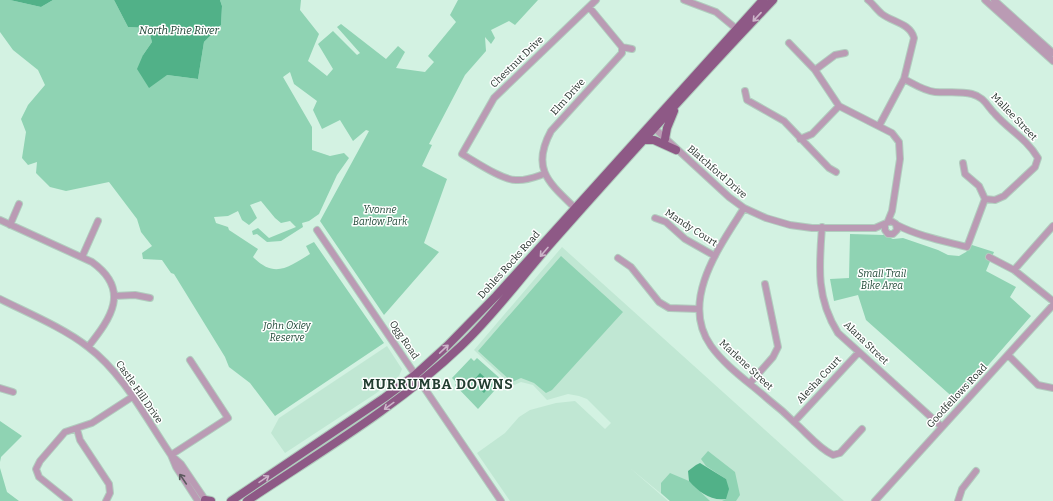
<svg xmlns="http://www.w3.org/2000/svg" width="1053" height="501" viewBox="0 0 1053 501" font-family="Bitter,serif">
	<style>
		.built { fill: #c0e7d3 }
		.green { fill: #8fd3b3 }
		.water { fill: #51b188 }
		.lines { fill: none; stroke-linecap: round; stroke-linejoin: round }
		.minor-casing { stroke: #b1ccbe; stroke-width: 8 }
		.major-casing { stroke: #b1ccbe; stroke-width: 10 }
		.minor { stroke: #ba9bb4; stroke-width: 6 }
		.major { stroke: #8e5986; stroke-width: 8 }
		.oneway { stroke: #ccb4c9 }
		.oneway2 { stroke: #5c595e }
		.labels { text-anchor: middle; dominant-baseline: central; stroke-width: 3; stroke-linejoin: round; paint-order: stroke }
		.street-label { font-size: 10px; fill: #29352f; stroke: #fff }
		.park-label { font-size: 10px; font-style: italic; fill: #204937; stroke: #fff }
		.water-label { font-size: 11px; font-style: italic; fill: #143d2c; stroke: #fff }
		.district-label { font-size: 14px; font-weight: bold; letter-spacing: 1px; fill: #223d30; stroke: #fff }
	</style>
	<rect width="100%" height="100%" fill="#d3f2e2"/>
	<!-- built -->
	<path class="built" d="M562,247L844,501H670L630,468L668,501H510L477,453L505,433L519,417L530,410L556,403L575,401L605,429L611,423L587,399L579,396L568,394L547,400L533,385L521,382L512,386L474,350Z
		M387,346L400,366L402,369L399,376L375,394L285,453L271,433L279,418Z"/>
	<!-- green -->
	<path class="green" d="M0,0H10L41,7L53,0H114L128,27L148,28L152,42L143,55L167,75L198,79L204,42L221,25L222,6L220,0H301L300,10L319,34L308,61L327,76L333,69L318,44L333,31L357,55L360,53L337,27L341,24L386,59L398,46L405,52L396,68L425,72L434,62L428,56L456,22L450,15L458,0H538L515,25L509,21L491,30L495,38L491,44L485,37L486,51L465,75L429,144L432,145L422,166L447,179L424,243L439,252L384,315L320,221L369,131L366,130L353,141L340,120L322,129L313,110L317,101L294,84L290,72L283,77L312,127V150L330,156L344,153L349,158L337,175L319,214L309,221L302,223L303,227L281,241L267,242L257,234L253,235L252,231L258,228L269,238L296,227L290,221L281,223L275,218L261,201L250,205L257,218L249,225L242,220L238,211L228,216L214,217L216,223L228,227L229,230L258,249L253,257C275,279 288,267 310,254L306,246L314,242L384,343L275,416L250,383L229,367L225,357L174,274L171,273L162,260L143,259L142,253L152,246L141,232L137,219L109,182L66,191L50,187L36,173L37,162L28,165L22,158L26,132L21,119L28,105L45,85L38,70L13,50L0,32Z
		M850,234L884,235L893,239L903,238L938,250L948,255L959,256L966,252L972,245L994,252L986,271L1016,287L1010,297L1031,316L957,401L866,320L858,295L834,301L830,279L849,278Z
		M561,256L623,312L552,390L546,393L534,383L521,378L512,382L478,351Z
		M471,358L474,361L477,358L503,381L478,409L455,385L457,383L452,378Z
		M0,421L22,436L1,457L0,462Z
		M708,451L735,472L740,495L736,501H722L726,499V479L706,466L701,459Z
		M0,468L7,492L19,501H0Z
		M670,473L689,481L710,501H670L661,493V483Z"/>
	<!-- water -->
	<path class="water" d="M10,0H53L41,7Z
		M114,0H220L222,6L221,25L204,42L198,79L167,75L149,88L137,69L143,55L152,42L148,28L128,27Z
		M480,373L492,384L484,393L472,382Z
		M700,463L726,479L729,489L726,499C710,501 699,492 689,481L688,471L696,465Z"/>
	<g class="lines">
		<!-- minor casing -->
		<g class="minor-casing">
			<path id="minor" d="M684,0L716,12L739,31
				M868,0C873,4 877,10 882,14C892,22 910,23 914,38L904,79L879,126
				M985,0L1053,61
				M994,0L1053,53
				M789,43L815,70L839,106L892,133L899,142L900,159L892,211L888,221
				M622,47L632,49
				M815,70L835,55L845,53
				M904,79C914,84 924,91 935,92C948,93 960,91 972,94C984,97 987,106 995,114C1009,130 1026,138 1038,158L1035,167L1004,196L995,200L985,199
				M745,91L747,100L784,121L829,168L836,172
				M652,126L729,197L744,208L766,218L790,225L812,228H875L891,221L896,224L897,230L893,234H888L885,230V225
				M800,139L812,134L839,106
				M544,174C535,177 526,181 516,180C502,180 476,162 462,154L494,98L596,0
				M574,207C548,182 531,168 551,131L622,53V47L589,7
				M744,208C720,246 679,301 711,346C726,367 750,383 769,400C778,407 786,414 794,422C807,433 818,448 833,455L840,453L862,429
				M655,218L666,222L685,239L715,256
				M0,220L92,262C131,290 111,318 88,347
				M10,225L19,204
				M897,225C918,236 944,241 967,247L985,199L979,186L965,174L963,163
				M822,227C819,267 816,298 838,333L942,427
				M317,230L501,501
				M82,257L98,221
				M989,257L1014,270L1053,301
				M618,258L631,267L659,302L669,308L699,309
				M1014,270L1053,226
				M114,296L135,295L150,298
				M0,299C28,313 64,328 88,347C123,373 147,420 171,455L176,467L198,501
				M1008,355L1038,385L1053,388
				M750,383L773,357L778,347L765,284
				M0,388L13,392
				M794,422L859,352
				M77,429L80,440L109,484L110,493L106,501
				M171,455L228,418L190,360
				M172,456L181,464L206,501
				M69,501L39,477L36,469L40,461L65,432L92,423L132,397
				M875,501L1053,305
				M958,501L962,489L976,471"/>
		</g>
		<!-- major casing -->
		<g class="major-casing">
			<path id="major" d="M665,139L667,128L674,111
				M645,140H654L676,150
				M205,500L211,501
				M231,501L384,398L415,375L447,346L496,296L763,0
				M247,501C320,452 397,407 461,346C495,314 522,276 553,241C625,160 698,79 773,0"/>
		</g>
		<!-- minor -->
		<use href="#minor" class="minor"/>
		<!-- major -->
		<use href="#major" class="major"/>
	</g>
	<!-- one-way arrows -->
	<defs><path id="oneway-shaft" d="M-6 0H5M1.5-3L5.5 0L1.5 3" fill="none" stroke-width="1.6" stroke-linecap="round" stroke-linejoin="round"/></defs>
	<g class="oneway">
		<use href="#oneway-shaft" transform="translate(757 17) rotate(133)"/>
		<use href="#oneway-shaft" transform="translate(544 252) rotate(131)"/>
		<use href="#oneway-shaft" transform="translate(444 349) rotate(-43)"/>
		<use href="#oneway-shaft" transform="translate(389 406) rotate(144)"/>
		<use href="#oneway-shaft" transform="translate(264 479) rotate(-34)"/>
	</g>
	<use class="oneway2" href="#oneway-shaft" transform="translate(183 479) rotate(-124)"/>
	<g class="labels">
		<!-- street labels -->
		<g class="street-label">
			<text transform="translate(517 62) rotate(-44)">Chestnut Drive</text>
			<text transform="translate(568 97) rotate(-48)">Elm Drive</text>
			<text transform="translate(1014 117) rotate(46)">Mallee Street</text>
			<text transform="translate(717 172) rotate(41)">Blatchford Drive</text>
			<text transform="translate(691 228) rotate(33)">Mandy Court</text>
			<text transform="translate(509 265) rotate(-48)">Dohles Rocks Road</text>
			<text transform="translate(404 340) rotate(56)">Ogg Road</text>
			<text transform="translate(866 343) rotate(44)">Alana Street</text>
			<text transform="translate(746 365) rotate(43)">Marlene Street</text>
			<text transform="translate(819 380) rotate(-47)">Alesha Court</text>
			<text transform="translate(139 392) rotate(55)">Castle Hill Drive</text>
			<text transform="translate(957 396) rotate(-47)">Goodfellows Road</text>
		</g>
		<!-- park labels -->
		<g class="park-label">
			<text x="380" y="210">Yvonne<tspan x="380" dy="12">Barlow Park</tspan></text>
			<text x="882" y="274">Small Trail<tspan x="882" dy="12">Bike Area</tspan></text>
			<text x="287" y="326">John Oxley<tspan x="287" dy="12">Reserve</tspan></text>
		</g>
		<!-- water labels -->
		<g class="water-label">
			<text x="179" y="30">North Pine River</text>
		</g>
		<!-- district labels -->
		<g class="district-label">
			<text x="438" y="384">MURRUMBA DOWNS</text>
		</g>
	</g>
</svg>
